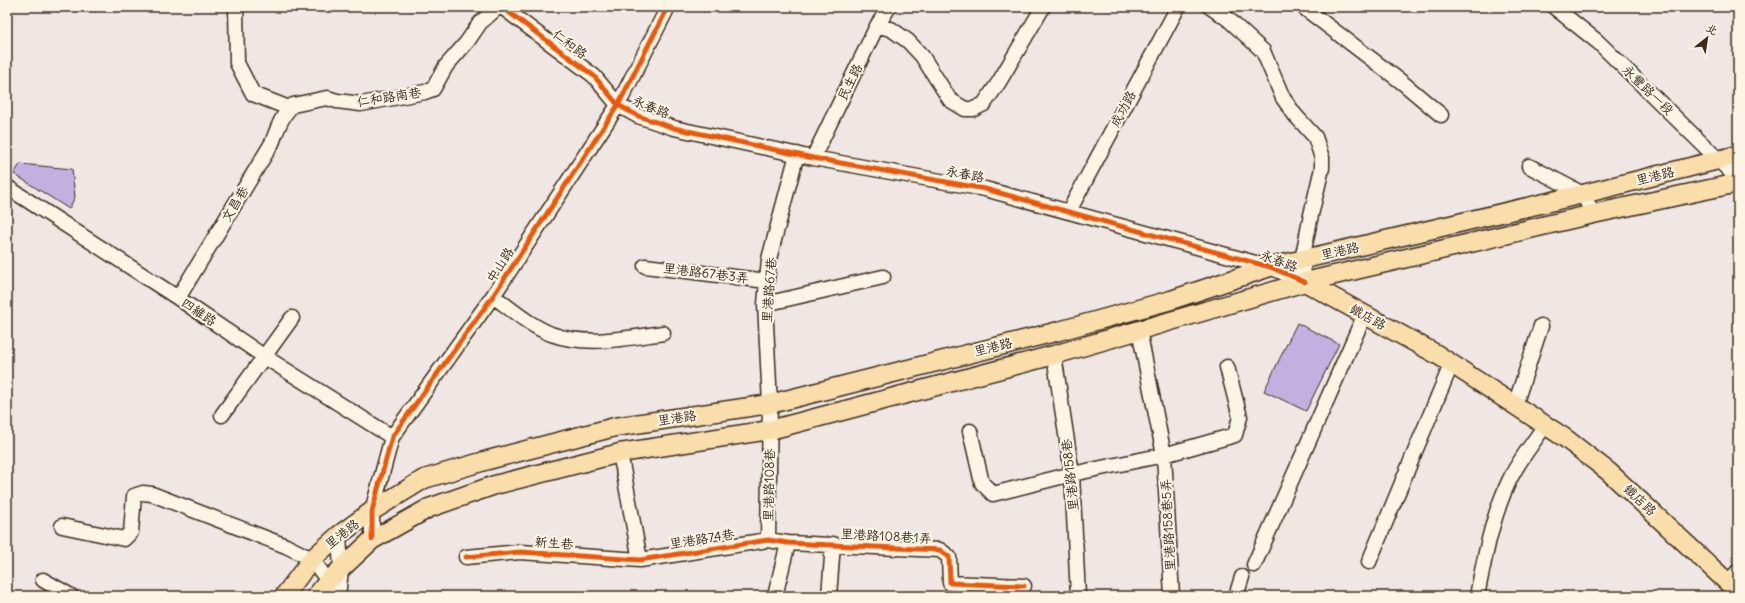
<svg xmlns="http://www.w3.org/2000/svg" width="1745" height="603" viewBox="0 0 1745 603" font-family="Delius,'LXGW WenKai TC',sans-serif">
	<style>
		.building { fill: #c2b0e1; stroke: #3b2a1e }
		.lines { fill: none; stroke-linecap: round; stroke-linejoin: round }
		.minor-casing { stroke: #3b2a1e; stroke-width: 17 }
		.major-casing { stroke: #3b2a1e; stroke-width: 21 }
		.minor { stroke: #fcf5e5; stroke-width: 14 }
		.major { stroke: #f9deab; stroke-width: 18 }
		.cycleway-casing { stroke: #fcf5e5; stroke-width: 8 }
		.cycleway { stroke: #e8590c; stroke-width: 5 }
		.labels { text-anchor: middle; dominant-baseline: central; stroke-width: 4; stroke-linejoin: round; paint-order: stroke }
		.street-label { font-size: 13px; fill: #3b2a1e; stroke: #fcf5e5 }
	</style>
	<rect width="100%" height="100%" fill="#f0e7e4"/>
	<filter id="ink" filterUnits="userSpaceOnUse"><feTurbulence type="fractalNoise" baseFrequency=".025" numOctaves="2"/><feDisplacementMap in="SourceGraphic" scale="8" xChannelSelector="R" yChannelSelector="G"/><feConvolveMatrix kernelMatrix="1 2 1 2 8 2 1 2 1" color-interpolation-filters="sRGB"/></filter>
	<g filter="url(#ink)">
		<!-- building -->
		<path class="building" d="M20,164L72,169L75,197L69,209L14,174Z
			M1297,323L1339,344L1306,411L1264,391Z"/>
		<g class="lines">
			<!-- minor casing -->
			<g class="minor-casing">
				<path id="minor" d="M236,7L237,63L253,94L289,108
					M502,7L594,76L618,105L638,116L674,128L813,158L985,189L1270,267L1305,282L1302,260L1311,215L1322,168V158L1315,137L1295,115L1283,98L1263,51L1228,19L1210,7
					M1303,7L1403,83L1441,115
					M1554,7L1598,42L1738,179
					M877,26L891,29L908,41L922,56L950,100L965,109H974L984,104L999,82L1043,7
					M813,158L877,26L889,7
					M1529,166L1583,194L1593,214
					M7,187L178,298L265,357L392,437
					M1069,211L1178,7
					M645,266L767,281
					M493,296C511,309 529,325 551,334C587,347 627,338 663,333
					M178,298L272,143C277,130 282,114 293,105L327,98L337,101L361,104L425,92L433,89L446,66L467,42L480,23L498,7
					M765,304L883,277
					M1139,330L1164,455L1172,596
					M1054,355L1072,474L1078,596
					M1515,405L1541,326
					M222,415L292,318
					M970,431L982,483L993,494L1072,474L1164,455L1235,435L1240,417L1227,367
					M620,453L640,560
					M62,526L124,539L131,532L134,496L143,493L152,494L286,546L312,559L328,581
					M372,540V511L392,437L493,296L618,105L668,7
					M768,540L770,404L765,304L769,259L797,154
					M466,557L520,552L640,560L768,540L788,543L940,550L949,557L950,583L1024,586
					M1369,562L1451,365
					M1254,565L1364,316
					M43,580L71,596
					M1728,583L1738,571
					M338,596L341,570L339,535
					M775,596L788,543
					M829,596L833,544
					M1236,596L1242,577
					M1477,596C1485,556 1492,516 1510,479C1519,460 1534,442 1545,425"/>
			</g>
			<!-- major casing -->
			<g class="major-casing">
				<path id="major" d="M1305,282L1438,355L1565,438L1609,472L1738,592
					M284,596L312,559L339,535L372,511L424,479L488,460L615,427L770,404L1059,331L1171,300L1270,267L1583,194L1738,155
					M316,596L328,581L372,540L429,508L495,485L620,453L770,430L1054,355L1305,282L1593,214L1738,183"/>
			</g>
			<!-- minor -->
			<use href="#minor" class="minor"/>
			<!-- major -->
			<use href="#major" class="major"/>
			<!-- cycleway casing -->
			<g class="cycleway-casing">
				<path id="cycleway" d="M502,7L594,76L618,105L638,116L674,128L813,158L985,189L1270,267L1305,282
					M372,540V511L392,437L493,296L618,105L668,7
					M466,557L520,552L640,560L768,540L788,543L940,550L949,557L950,583L1024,586"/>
			</g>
			<!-- cycleway -->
			<use href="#cycleway" class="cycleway"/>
		</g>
	</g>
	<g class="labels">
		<!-- street labels -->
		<g class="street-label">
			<text transform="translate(570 44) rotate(37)">仁和路</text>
			<text transform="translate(850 82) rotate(-64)">民生路</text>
			<text transform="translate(1648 90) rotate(44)">永豐路一段</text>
			<text transform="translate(389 97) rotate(-9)">仁和路南巷</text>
			<text transform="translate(651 107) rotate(22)">永春路</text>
			<text transform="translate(1123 109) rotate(-62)">成功路</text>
			<text transform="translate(965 174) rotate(11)">永春路</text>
			<text transform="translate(1655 176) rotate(-14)">里港路</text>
			<text transform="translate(235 204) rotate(-59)">文昌巷</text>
			<text transform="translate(1340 251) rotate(-13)">里港路</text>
			<text transform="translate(1279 261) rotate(20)">永春路</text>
			<text transform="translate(500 265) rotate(-57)">中山路</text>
			<text transform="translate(706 273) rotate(7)">里港路67巷3弄</text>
			<text transform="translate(769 290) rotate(-86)">里港路67巷</text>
			<text transform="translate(199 312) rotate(34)">四維路</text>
			<text transform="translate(1368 317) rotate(29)">鐵店路</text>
			<text transform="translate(993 347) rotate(-14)">里港路</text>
			<text transform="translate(677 418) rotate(-8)">里港路</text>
			<text transform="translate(1070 475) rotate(-96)">里港路158巷</text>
			<text transform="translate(769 485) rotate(-89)">里港路108巷</text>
			<text transform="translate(1640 500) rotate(43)">鐵店路</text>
			<text transform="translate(1168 525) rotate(-93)">里港路158巷5弄</text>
			<text transform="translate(342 534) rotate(-38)">里港路</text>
			<text transform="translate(886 536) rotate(3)">里港路108巷1弄</text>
			<text transform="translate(702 539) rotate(-9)">里港路74巷</text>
			<text transform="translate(554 543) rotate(4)">新生巷</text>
		</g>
	</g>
	<!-- margin -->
	<rect width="1745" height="603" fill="none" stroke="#fcf5e5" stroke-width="24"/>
	<rect x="12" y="12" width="1721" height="579" fill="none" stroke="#3b2a1e" stroke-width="1.5" filter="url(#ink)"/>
	<!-- north arrow -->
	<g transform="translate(1707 38) rotate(30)" stroke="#fcf5e5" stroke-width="3" paint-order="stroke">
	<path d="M0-3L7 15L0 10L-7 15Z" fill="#3b2a1e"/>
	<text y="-6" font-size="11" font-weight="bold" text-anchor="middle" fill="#3b2a1e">北</text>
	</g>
</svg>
